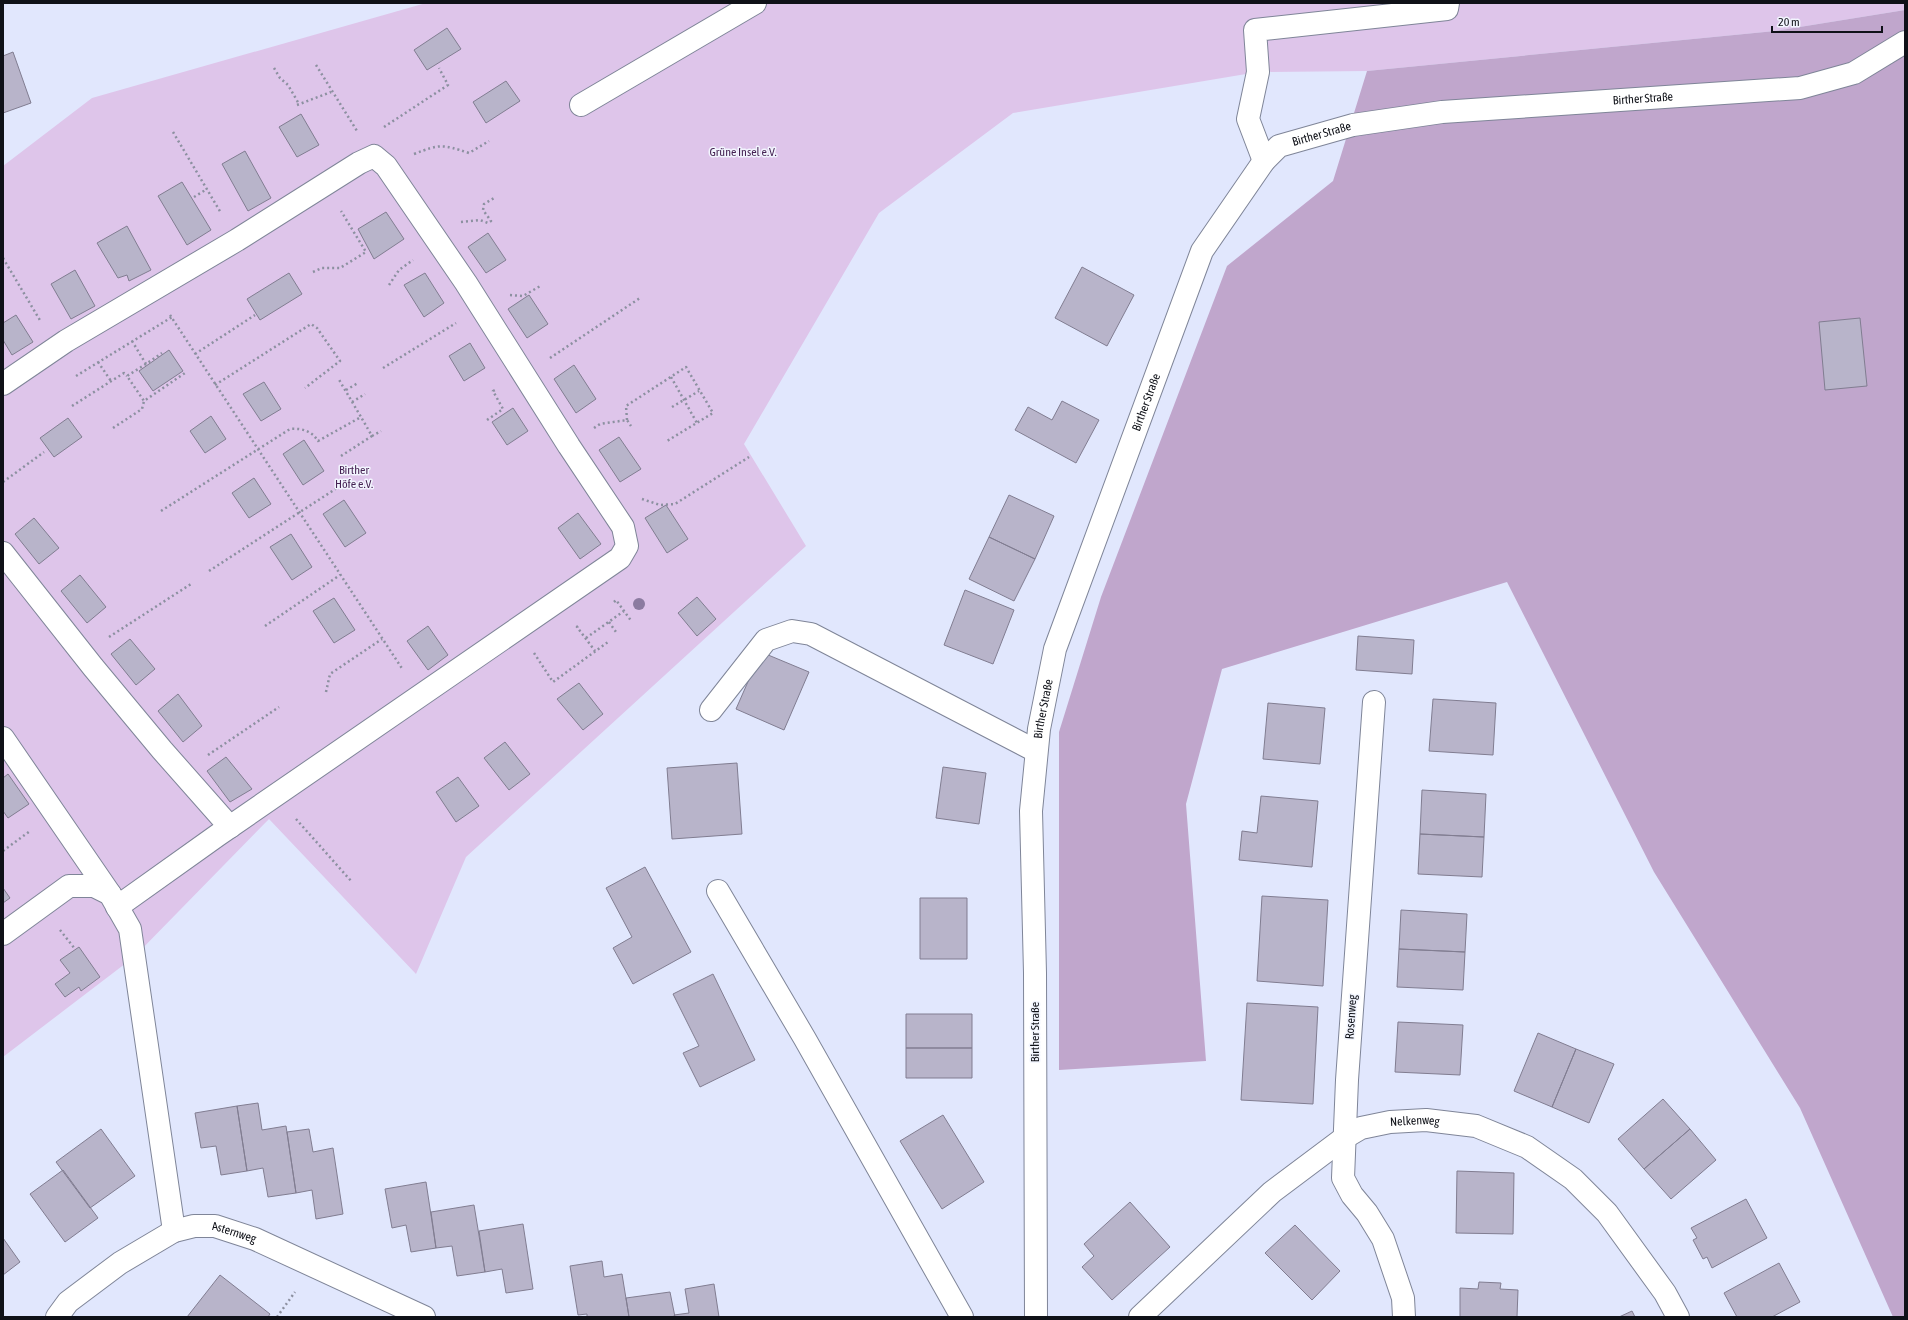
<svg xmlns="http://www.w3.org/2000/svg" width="1908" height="1320" viewBox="0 0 1908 1320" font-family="'Asap Condensed',sans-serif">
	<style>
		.green { fill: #dec5ea }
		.forest { fill: #c0a6cc }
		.building { fill: #b8b4ca; stroke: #817d91 }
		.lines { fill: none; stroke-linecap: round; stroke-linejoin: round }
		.minor-casing { stroke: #7f8598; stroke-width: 24 }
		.path { stroke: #8c90a0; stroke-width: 2.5; stroke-dasharray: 2 3; stroke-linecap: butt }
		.minor { stroke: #fff; stroke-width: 22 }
		.tree { fill: #8b7ba0 }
		.labels { text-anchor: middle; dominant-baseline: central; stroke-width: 3; stroke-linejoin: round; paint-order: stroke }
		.street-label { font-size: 12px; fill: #0f1118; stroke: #f2f5fe }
		.park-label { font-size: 12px; fill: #452253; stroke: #f2f5fe }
	</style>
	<rect width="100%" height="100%" fill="#e1e7fd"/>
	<!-- green -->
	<path class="green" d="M426,3H1905V10L1775,31L1367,71L1258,72L1013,113L879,213L744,444L806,546L466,857L416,974L269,819L134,957L3,1057V166L92,98Z"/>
	<!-- forest -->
	<path class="forest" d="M1905,10V1317H1893L1800,1108L1654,872L1507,582L1222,669L1186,804L1206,1061L1059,1070V732L1101,597L1227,266L1333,181L1367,71L1775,31Z"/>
	<!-- building -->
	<path class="building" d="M447,28L461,49L427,70L414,50Z
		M13,52L31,103L3,113V56Z
		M506,81L520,101L486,123L473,102Z
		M301,114L319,145L297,157L279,127Z
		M245,151L271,198L248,211L222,164Z
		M182,182L211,230L187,245L158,196Z
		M386,212L404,239L374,259L358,229Z
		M127,226L151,270L129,281L127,275L118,278L97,243Z
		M488,233L506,260L486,273L468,247Z
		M1082,267L1134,295L1107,346L1055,318Z
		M75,270L95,306L71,319L51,284Z
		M289,273L302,294L260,320L247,299Z
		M425,273L444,303L424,317L404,285Z
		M529,295L548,324L527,338L508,309Z
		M16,315L33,342L12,355L3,340V323Z
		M1860,318L1867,386L1825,390L1819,322Z
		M470,343L485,368L464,381L449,356Z
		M169,350L183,371L153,391L139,371Z
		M574,365L596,399L576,413L554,379Z
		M264,382L281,409L261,421L243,394Z
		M1062,401L1099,420L1076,463L1015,430L1028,407L1052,420Z
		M513,408L528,431L507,445L492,422Z
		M211,416L226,439L205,453L190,431Z
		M68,418L82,437L54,457L40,438Z
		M619,437L641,469L620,482L599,450Z
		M304,440L324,471L303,485L283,454Z
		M254,478L271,504L249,518L232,493Z
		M1009,495L1054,516L1035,559L989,537Z
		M344,500L366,533L345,547L323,514Z
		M666,505L688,539L667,553L645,518Z
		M578,513L601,544L580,559L558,528Z
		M34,518L59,548L39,564L15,534Z
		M291,534L312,567L292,580L270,547Z
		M989,537L1035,559L1014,601L969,579Z
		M80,575L106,607L87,623L61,591Z
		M965,590L1014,610L993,664L944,645Z
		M697,597L716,619L697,636L678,613Z
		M334,598L355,630L334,643L313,611Z
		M428,626L448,655L428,670L407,641Z
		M1358,636L1414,640L1412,674L1356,670Z
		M130,639L155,669L136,685L111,654Z
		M761,652L809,672L784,730L736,709Z
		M579,683L603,714L583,730L557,699Z
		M178,694L202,726L183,742L158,711Z
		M1433,699L1496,703L1493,755L1429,751Z
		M1268,703L1325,708L1320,764L1263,759Z
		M505,742L530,774L509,790L484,758Z
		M226,757L252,789L230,802L207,771Z
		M737,763L742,834L672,839L667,768Z
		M943,767L986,773L979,824L936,818Z
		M8,774L29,804L8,818L3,811V778Z
		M458,777L479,806L456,822L436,792Z
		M1422,790L1486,794L1484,837L1420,834Z
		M1261,796L1318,801L1312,867L1239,860L1242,831L1257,833Z
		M1420,834L1484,837L1482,877L1418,874Z
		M645,867L691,952L633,984L613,948L632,937L606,888Z
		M3,888L10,898L3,903Z
		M1262,896L1328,900L1323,986L1257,981Z
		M920,898H967V959H920Z
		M1401,910L1467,914L1465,952L1399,949Z
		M79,947L100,977L81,991L79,987L65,997L55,984L70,973L60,960Z
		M1399,949L1465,952L1463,990L1397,987Z
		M713,974L755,1060L700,1087L683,1053L699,1046L673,994Z
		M1247,1003L1318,1007L1313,1104L1241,1100Z
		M906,1014H972V1048H906Z
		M1398,1022L1463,1025L1460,1075L1395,1072Z
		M1538,1033L1576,1049L1552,1107L1514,1091Z
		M906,1048H972V1078H906Z
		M1576,1049L1614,1064L1589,1123L1552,1107Z
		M1663,1099L1690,1129L1644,1169L1618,1139Z
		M258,1103L262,1130L286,1126L296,1193L268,1197L263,1168L247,1171L237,1106Z
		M237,1106L247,1171L221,1175L216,1146L201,1148L195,1113Z
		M943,1115L984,1182L942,1209L900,1141Z
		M101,1129L135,1176L90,1208L56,1162Z
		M309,1129L313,1152L333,1148L343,1214L316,1219L312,1190L296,1193L287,1132Z
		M1690,1129L1716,1160L1671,1199L1644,1169Z
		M63,1170L98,1218L65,1242L30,1194Z
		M1457,1171L1514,1173L1513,1234L1456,1233Z
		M426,1182L436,1248L411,1252L406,1225L392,1228L385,1189Z
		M1746,1199L1767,1238L1712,1268L1707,1257L1703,1259L1693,1240L1697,1238L1691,1228Z
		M1130,1202L1170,1247L1112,1300L1082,1267L1094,1256L1084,1244Z
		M474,1205L485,1272L457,1276L452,1246L436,1248L431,1212Z
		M523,1224L533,1289L506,1293L502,1269L485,1272L479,1231Z
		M1295,1225L1340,1271L1312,1300L1265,1253Z
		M3,1238L20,1262L3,1275Z
		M602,1261L604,1277L622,1274L629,1317H587V1314L578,1315L570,1266Z
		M1779,1263L1800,1302L1772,1317H1737L1724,1293Z
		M220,1275L270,1314L268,1317H187Z
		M1479,1282L1501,1283L1500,1289L1518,1290L1517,1317H1460V1288L1478,1289Z
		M714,1284L719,1317H675L674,1315L689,1313L685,1289Z
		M670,1292L675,1317H629L626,1298Z
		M1632,1311L1635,1317H1619Z"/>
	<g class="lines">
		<!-- minor casing -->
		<g class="minor-casing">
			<g id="minor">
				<path d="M581,105L755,3"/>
				<path d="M1264,161L1248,119L1258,72L1255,30L1447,9L1448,3"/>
				<path d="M3,384L66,341L237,240L359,163L374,156L386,166L466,283L569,446L623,527L627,546L620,558L218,835L117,907"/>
				<path d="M3,553L93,667L162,750L230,827"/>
				<path d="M1374,702L1347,1080L1343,1178L1352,1195L1367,1213L1383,1239L1403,1298L1404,1317"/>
				<path d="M711,710L766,640L792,631L811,634L1036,751"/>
				<path d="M3,738L110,894"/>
				<path d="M718,891L805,1039L962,1317"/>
				<path d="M3,934L69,886H94L110,894L130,929L174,1231"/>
				<path id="s1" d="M57,1317L68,1302L120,1263L174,1231L194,1226H215L255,1239L424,1317"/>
				<path id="s2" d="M1036,1317L1035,973L1031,811L1039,729L1055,649L1202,251L1264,161L1279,146L1353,125L1442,112L1800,88L1854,73L1905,42"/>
				<path id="s3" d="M1140,1317L1272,1192L1344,1138L1361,1128L1390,1122L1426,1120L1476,1126L1527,1147L1573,1179L1607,1213L1665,1293L1678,1317"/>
			</g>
		</g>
		<!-- path -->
		<path class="path" d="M316,65L357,131
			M274,68L280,78L288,85L299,104
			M297,105L331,92
			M384,127L448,85L439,68
			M173,132L221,213
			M414,154C440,144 442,144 469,153L489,141
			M194,197L207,189
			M461,222L480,220L488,223L491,221L483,210L484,204L494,198
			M3,258L41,322
			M313,272L322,268H340L366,252L341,211
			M389,285L399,270L413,260
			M510,295L523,296L542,285
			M170,315L403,670
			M132,341L146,364L162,353
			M195,354L255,315
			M550,358L640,298
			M98,362L111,381
			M146,364L127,376L144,401L185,373
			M383,368L456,323
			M76,376L172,317
			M671,377L697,423
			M215,385L311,324L317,328L340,361L305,388
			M346,390L358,383
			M352,402L365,394
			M72,406L124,373L127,376
			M672,407L699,391
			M487,420L503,409L493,391L497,389
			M627,420L626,406L686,367L713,413L667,441
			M113,428L142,409L144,401
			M594,428L600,424L627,420L631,426
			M372,436L381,431
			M341,456L372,436L361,417
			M3,482L44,452
			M642,499L660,505L675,504L749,457
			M161,511L290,429C302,428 312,431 318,441L361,417L338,378
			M209,571L337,488L354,486
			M614,602L616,600L632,622
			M609,622L616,632
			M265,626L340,575
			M578,626L577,627L595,651
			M109,637L191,584
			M586,638L624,611
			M534,653L553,682L608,642
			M326,692L330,674L382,639
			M208,755L279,707
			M296,819L352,882
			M3,851L30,831
			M60,930L75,949
			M277,1317L295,1292"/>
		<!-- minor -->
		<use href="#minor" class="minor"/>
	</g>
	<!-- trees -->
	<circle class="tree" cx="639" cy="604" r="6"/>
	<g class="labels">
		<!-- street labels -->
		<g class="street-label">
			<text stroke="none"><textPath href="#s2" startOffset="1593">Birther Straße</textPath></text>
			<text stroke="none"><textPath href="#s2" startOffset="1269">Birther Straße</textPath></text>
			<text stroke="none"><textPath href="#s2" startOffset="933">Birther Straße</textPath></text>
			<text stroke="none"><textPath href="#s2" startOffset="609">Birther Straße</textPath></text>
			<text transform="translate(1351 1017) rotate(-86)">Rosenweg</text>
			<text transform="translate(1035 1032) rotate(-90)">Birther Straße</text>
			<text stroke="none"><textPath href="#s3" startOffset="346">Nelkenweg</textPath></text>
			<text stroke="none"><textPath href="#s1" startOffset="208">Asternweg</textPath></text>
		</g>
		<!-- park labels -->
		<g class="park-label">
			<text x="743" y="152">Grüne Insel e.V.</text>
			<text x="354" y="470">Birther<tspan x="354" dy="14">Höfe e.V.</tspan></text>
		</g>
	</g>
	<!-- border -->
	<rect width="1908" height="1320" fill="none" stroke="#0f1118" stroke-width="8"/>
	<!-- scale -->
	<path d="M1772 26v6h110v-6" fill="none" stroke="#0f1118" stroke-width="2"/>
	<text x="1778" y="26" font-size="12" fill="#0f1118" stroke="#f2f5fe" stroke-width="3" paint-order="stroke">20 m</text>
</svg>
